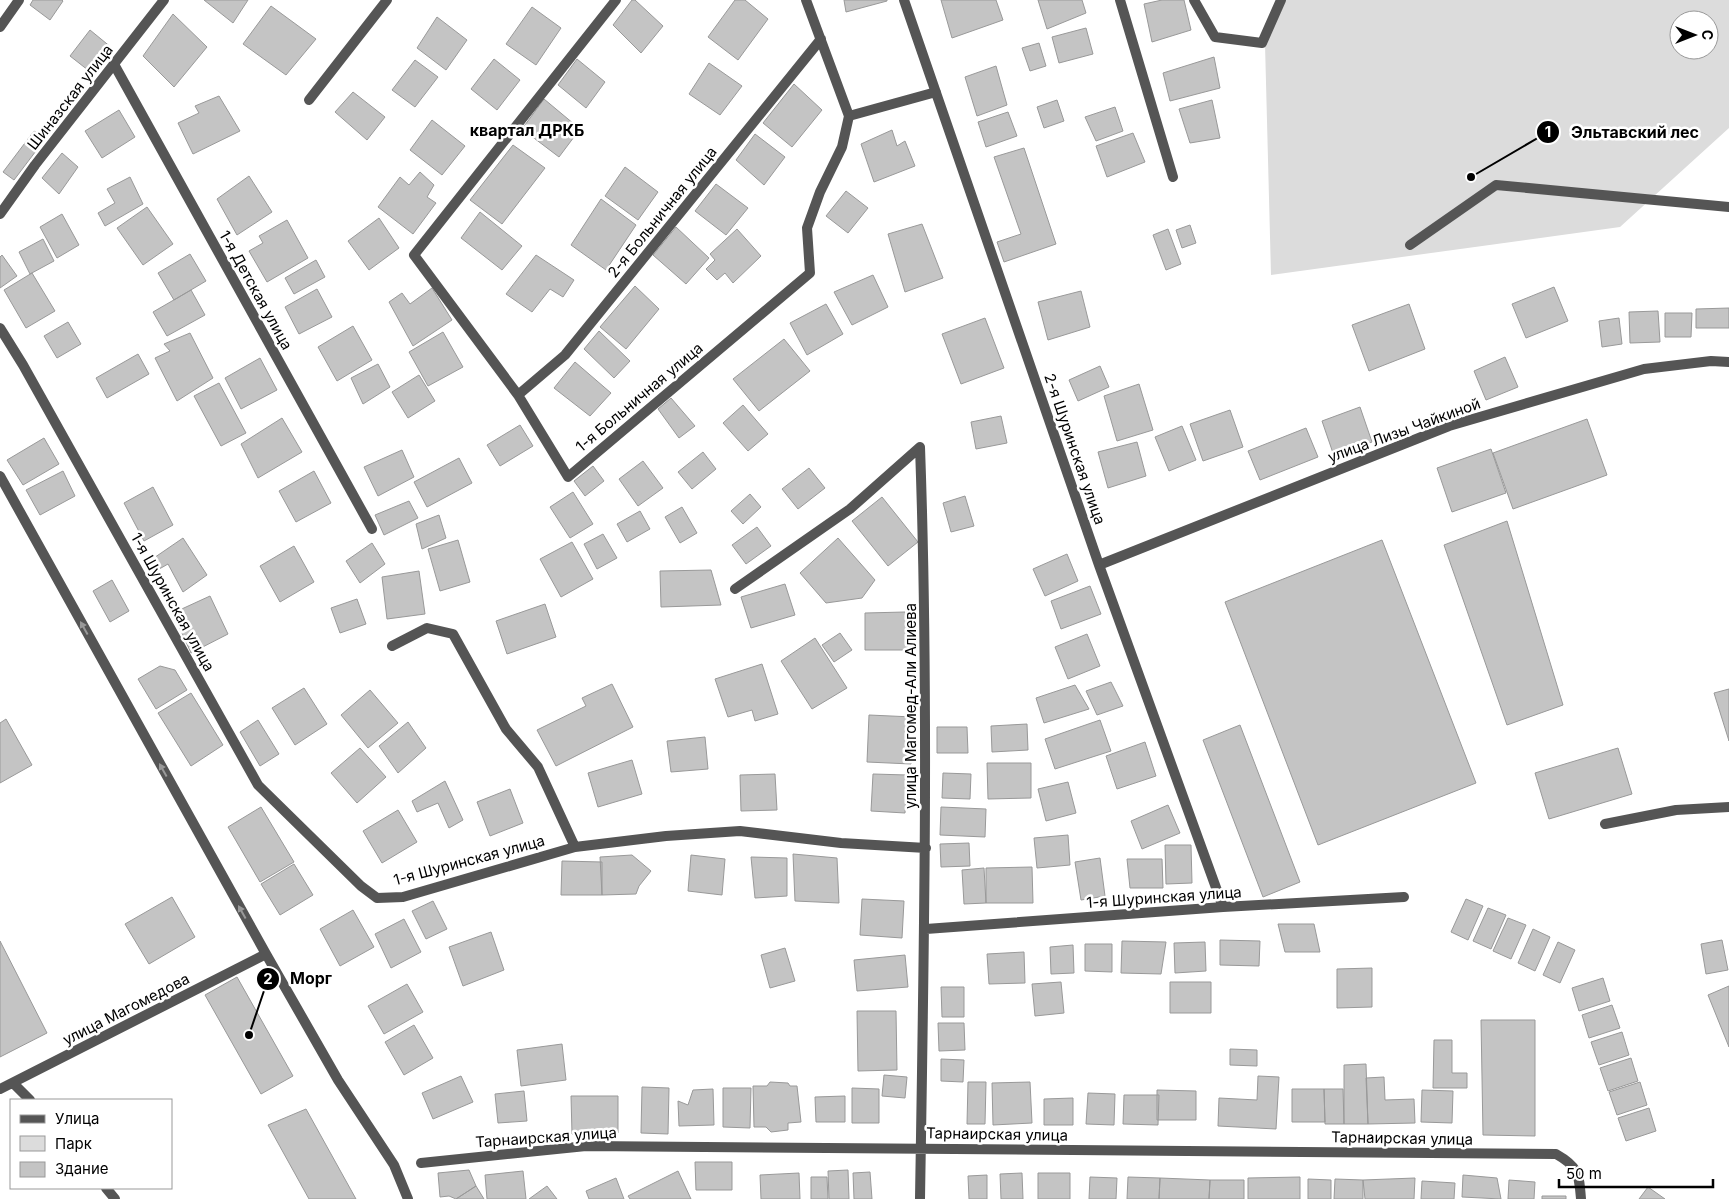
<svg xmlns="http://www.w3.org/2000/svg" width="1729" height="1199" viewBox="0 0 1729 1199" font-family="Inter,sans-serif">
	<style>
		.green { fill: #dcdcdc; fill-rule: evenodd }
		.building { fill: #c4c4c4; stroke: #999 }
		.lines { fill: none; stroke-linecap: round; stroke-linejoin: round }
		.street { stroke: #555; stroke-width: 10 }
		.oneway { fill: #999 }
		.labels { text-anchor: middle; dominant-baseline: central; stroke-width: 5; stroke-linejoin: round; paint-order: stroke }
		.street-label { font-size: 15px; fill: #000; stroke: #fff }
		.neighbourhood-label { font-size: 16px; font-weight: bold; fill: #000; stroke: #fff }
		.leader { fill: none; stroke: #000; stroke-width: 2 }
		.callout-dot { fill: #000; stroke: #fff; stroke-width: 2 }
		.mark-label { font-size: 15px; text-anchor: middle; font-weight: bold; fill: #fff }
		.callout-label { font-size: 16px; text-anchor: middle; font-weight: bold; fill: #000; stroke: #fff; stroke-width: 5; stroke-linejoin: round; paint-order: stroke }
	</style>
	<rect width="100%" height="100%" fill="#fff"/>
	<!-- green -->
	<path class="green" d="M1284,0H1729V128L1620,227L1271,275L1265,44ZM1679,20H1709V50H1679Z"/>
	<!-- building -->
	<path class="building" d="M33,0H62L63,1L50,20L30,5Z
		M204,0H248L233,23Z
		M632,0H635L663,26L641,53L613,25Z
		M735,0H745L768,19L738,60L708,37Z
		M844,0H887V1L846,12Z
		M941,0H996L1003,20L952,38Z
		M1038,0H1082L1086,13L1047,29Z
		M1162,0H1184L1191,30L1152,42L1144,4Z
		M271,6L316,39L286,75L243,44Z
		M532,7L561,28L536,65L506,44Z
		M173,14L207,47L174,87L143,56Z
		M437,17L467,40L446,70L417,48Z
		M1086,28L1093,54L1059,63L1052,37Z
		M90,30L112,48L93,74L70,56Z
		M1039,43L1046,66L1030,71L1022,48Z
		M1214,57L1220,88L1170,101L1163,73Z
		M494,59L520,80L497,110L471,89Z
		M577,59L605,82L586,108L558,85Z
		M415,60L438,77L415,107L392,90Z
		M709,63L742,86L720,115L689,94Z
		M996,66L1007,105L977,116L965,77Z
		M794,84L822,110L792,147L763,123Z
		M353,92L385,117L367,140L335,112Z
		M219,96L240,131L193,154L178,123L199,113L195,106Z
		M544,99L580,129L559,157L522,129Z
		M1057,100L1064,121L1044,128L1037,107Z
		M1212,100L1220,138L1190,143L1179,109Z
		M1115,107L1123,131L1096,141L1085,117Z
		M119,110L135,137L102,158L85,131Z
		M1008,112L1017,136L986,147L978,122Z
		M432,120L465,146L442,175L410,150Z
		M892,130L897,146L905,141L915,166L874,182L861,144Z
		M34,131L45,139L14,180L3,172Z
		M1133,133L1145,162L1107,177L1096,146Z
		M755,134L785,157L764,185L736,160Z
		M513,145L545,168L502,224L470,200Z
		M1024,148L1056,244L1004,262L997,242L1021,234L994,157Z
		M62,153L78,167L59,194L42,178Z
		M625,167L658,192L638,220L605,196Z
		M420,172L434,185L427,197L436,203L413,234L378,207L400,177L409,185Z
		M249,176L272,212L237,235L217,199Z
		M130,177L143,204L105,226L98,213L115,203L107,189Z
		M716,184L748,208L726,235L695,211Z
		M846,191L868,208L848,233L826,216Z
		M601,199L636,225L606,270L571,245Z
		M147,207L173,244L143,265L117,228Z
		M480,212L522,246L502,270L461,238Z
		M62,214L79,245L57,258L40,227Z
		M379,218L399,248L369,270L348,241Z
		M287,220L308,258L267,282L249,251L263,243L259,236Z
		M922,224L943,278L905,292L888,234Z
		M1190,225L1196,243L1182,248L1176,230Z
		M676,227L709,258L686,284L653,255Z
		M737,229L761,256L733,283L725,273L717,280L706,269L715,260L710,254Z
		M1168,229L1181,264L1166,270L1153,235Z
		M43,239L54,261L30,274L19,252Z
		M190,254L206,281L174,300L158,273Z
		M2,255L17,276L0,288V257Z
		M536,255L574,280L563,297L550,289L532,312L506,294Z
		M316,260L325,277L294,294L285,278Z
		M32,273L55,311L26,328L4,290Z
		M873,275L888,307L852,325L834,292Z
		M635,286L659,309L626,349L600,327Z
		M1554,287L1568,321L1526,338L1512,304Z
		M432,288L452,320L413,346L389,302L402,293L410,304Z
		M317,289L332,317L299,334L285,307Z
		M191,290L205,315L167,336L153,312Z
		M1081,291L1090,327L1048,340L1038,302Z
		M826,304L843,334L807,355L790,323Z
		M1409,304L1425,349L1369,371L1352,325Z
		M1729,308V328H1696V309Z
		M1658,311L1660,342L1630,343L1629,312Z
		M1665,313H1692L1691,337H1665Z
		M985,318L1004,368L961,384L942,334Z
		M1619,318L1622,344L1602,347L1599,321Z
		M68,322L81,344L57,358L44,336Z
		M353,326L372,360L337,381L318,347Z
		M599,331L630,361L614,378L584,349Z
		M443,332L463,367L428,386L409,352Z
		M190,333L213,378L177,401L155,358L170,351L164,344Z
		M784,339L810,371L759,411L733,379Z
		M138,354L149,374L107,398L96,378Z
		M1505,357L1518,387L1486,400L1474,371Z
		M260,358L277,390L241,409L225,378Z
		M575,362L611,393L590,416L554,388Z
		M378,364L390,387L363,404L351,378Z
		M1100,366L1109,387L1078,401L1069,380Z
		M419,375L435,401L408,418L392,392Z
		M219,383L246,433L221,446L194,396Z
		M1139,384L1153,430L1117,441L1104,396Z
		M671,398L695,426L679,438L658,409Z
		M743,405L768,434L748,451L723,423Z
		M1360,407L1372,442L1334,456L1322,421Z
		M1230,410L1243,447L1203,461L1190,424Z
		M1001,416L1007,443L976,449L971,422Z
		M282,418L302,452L258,478L241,444Z
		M1587,419L1607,475L1513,509L1493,453Z
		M520,425L533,446L500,466L487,445Z
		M1182,426L1196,460L1169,471L1155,437Z
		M1306,428L1318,457L1260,480L1248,451Z
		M44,438L59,464L23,485L7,460Z
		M1137,442L1146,476L1108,488L1098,452Z
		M1491,449L1506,493L1452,512L1437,468Z
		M402,450L414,477L378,496L364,467Z
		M703,452L716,469L692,489L678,472Z
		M459,458L472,483L427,507L414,482Z
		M643,461L663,488L638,506L619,479Z
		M593,466L604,481L585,496L574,481Z
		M809,468L825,488L798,509L782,489Z
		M63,471L75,496L40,515L26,490Z
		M314,471L331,503L296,522L279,491Z
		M153,487L173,525L144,541L124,503Z
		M573,492L593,524L570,538L550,507Z
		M750,494L761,507L743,524L731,511Z
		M965,496L974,526L951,532L943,503Z
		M882,497L918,542L888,566L852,521Z
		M409,501L418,518L384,535L375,515Z
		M682,507L697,533L680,543L665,517Z
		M640,511L650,529L627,542L617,524Z
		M439,515L446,538L422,549L416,524Z
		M1507,521L1563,705L1507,725L1444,545Z
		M757,527L771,546L746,564L732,545Z
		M603,534L617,558L597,569L584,544Z
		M183,538L207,575L183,592L168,564L154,572L148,562Z
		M838,538L875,580L862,598L826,603L800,573Z
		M458,540L470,582L440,591L428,549Z
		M1382,540L1476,783L1318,845L1225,602Z
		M572,542L593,579L561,597L540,559Z
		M372,543L385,564L360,583L346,561Z
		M294,546L314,582L280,602L260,566Z
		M1067,554L1078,581L1045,596L1033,569Z
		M711,570L721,605L661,607L660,571Z
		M419,571L425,614L387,619L382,577Z
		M112,580L129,611L110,622L93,591Z
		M785,584L795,615L751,628L741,597Z
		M1090,586L1101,614L1061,629L1051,601Z
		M210,596L228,634L191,653L173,613Z
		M357,599L366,624L340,633L331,608Z
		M545,604L556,637L507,654L496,621Z
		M905,612L908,650H865V613Z
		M840,633L852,650L834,662L822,645Z
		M1087,634L1100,666L1068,679L1055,647Z
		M815,638L847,688L812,709L781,661Z
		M762,664L778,714L755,721L752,710L728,717L715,679Z
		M160,666L175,670L187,690L156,709L138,679Z
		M1111,682L1123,706L1097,715L1086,691Z
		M612,684L633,727L556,766L537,730L586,706L582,698Z
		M1075,685L1089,709L1044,723L1036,698Z
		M304,688L327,724L295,745L272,708Z
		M1729,689V741L1714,693Z
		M370,690L398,723L368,748L341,715Z
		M191,693L223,745L191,766L158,713Z
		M869,715L913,717L911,764L867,762Z
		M6,719L32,765L0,783V723Z
		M258,720L279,754L260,766L240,732Z
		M1100,720L1111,751L1055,769L1045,739Z
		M408,722L426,748L398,773L379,746Z
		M1027,724L1028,750L992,752L991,726Z
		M1240,725L1300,882L1263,897L1203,740Z
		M937,727H967L968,753H937Z
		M705,737L708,769L671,772L667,741Z
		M1145,742L1156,776L1117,789L1106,756Z
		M360,748L386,777L357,803L331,773Z
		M1618,748L1632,794L1549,819L1535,773Z
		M632,760L642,794L598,807L588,773Z
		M987,763H1031V798L988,799Z
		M943,773L971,774L970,799L942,798Z
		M775,774L777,810L741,811L740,775Z
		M873,774L907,775L905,813L871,811Z
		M445,781L463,820L449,828L438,803L417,812L412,801Z
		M1068,782L1076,813L1046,821L1038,789Z
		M510,789L523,823L490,836L477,802Z
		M1168,805L1180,833L1142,849L1131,821Z
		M261,807L294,862L260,882L228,827Z
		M941,807L986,809L985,837L940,835Z
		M398,810L417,842L382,863L363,831Z
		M1068,835L1070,865L1037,868L1034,838Z
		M969,843L970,866L941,867L940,844Z
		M1165,845H1191L1192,883L1166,884Z
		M793,854L837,858L839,903L795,901Z
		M632,855L651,871L639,886L636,894L602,895L600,857Z
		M691,855L725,859L722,895L688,891Z
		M751,857L787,858V896L755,898Z
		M1100,858L1105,896L1081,900L1075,862Z
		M1127,859H1162L1163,888H1130Z
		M562,861L602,862V895H561Z
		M294,864L313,895L280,915L261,884Z
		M1032,867L1033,903H986V868Z
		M984,868L986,903L964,904L962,870Z
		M172,897L195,937L149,964L125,924Z
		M862,899L904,901L902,938L860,935Z
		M1466,899L1483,906L1468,940L1451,932Z
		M433,901L447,929L426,939L412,911Z
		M1488,908L1506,915L1491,949L1473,941Z
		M353,910L374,947L340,966L320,929Z
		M1508,918L1526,925L1511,959L1493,951Z
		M404,919L421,952L391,968L375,934Z
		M1278,924H1314L1320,952H1285Z
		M1533,929L1550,937L1535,971L1518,963Z
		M491,932L504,970L463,986L449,947Z
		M1220,940L1260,941L1259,966L1220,965Z
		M1722,940L1728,970L1706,974L1701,944Z
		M0,941L47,1033L0,1057Z
		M1122,941L1166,942L1161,974L1121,973Z
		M1205,942L1206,971L1175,973L1174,943Z
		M1558,942L1575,950L1560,983L1543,975Z
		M1085,944H1112V972L1085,971Z
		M1073,945L1074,973L1051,974L1050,947Z
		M785,948L795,981L770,988L761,955Z
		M1024,952L1025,983L989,984L987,954Z
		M905,955L908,987L857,991L854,960Z
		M1372,968V1007L1337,1008V969Z
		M237,977L293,1076L261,1094L205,995Z
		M1603,978L1610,1001L1579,1011L1572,988Z
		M1061,982L1064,1013L1035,1016L1032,984Z
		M1170,982H1211V1013H1170Z
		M407,984L423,1012L384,1034L368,1006Z
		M1729,986V1047L1708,995Z
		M941,987H964V1017H942Z
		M1612,1005L1620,1028L1589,1038L1582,1015Z
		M857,1011H896L897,1070L858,1071Z
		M1481,1020H1535V1136L1483,1135Z
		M938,1023H964L965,1050L939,1051Z
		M414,1025L433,1058L404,1075L385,1042Z
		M1622,1032L1629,1055L1599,1065L1591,1042Z
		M1434,1040H1452V1073H1467V1088H1433Z
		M562,1044L566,1080L521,1086L517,1050Z
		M1230,1049L1257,1050V1066L1230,1065Z
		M1631,1058L1638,1081L1608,1091L1600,1068Z
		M941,1059L964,1060L963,1082L941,1081Z
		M1366,1064L1368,1124H1344V1065Z
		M884,1075L907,1077L905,1098L882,1096Z
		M461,1076L473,1102L433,1119L422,1093Z
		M1258,1076L1279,1077L1276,1129L1218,1126L1219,1098L1257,1100Z
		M1384,1077L1385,1100L1414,1099L1415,1123L1368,1124L1366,1078Z
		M770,1082L788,1083L790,1086H797L801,1122L788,1123V1130L771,1132L766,1127H754L753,1086H767Z
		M968,1082H986L985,1124H967Z
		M1030,1082L1032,1123L993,1125L992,1083Z
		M1640,1082L1647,1105L1617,1115L1609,1092Z
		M642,1087L669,1088L668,1134L641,1133Z
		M723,1088H751L750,1128L723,1127Z
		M852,1088L879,1089V1123H852Z
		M713,1089L714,1125L679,1126L678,1101L688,1105L693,1090Z
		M1292,1089H1324L1325,1122H1292Z
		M1324,1089H1343L1344,1124H1325Z
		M1157,1090L1196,1091V1120H1157Z
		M1422,1090L1453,1091L1452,1123L1421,1122Z
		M524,1091L527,1121L498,1123L495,1094Z
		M1088,1093L1115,1094L1114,1125L1086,1124Z
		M1124,1095H1159L1158,1125L1123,1124Z
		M571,1096H618V1133L572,1134Z
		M845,1096V1122H816L815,1097Z
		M1073,1098V1125H1044V1099Z
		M1649,1108L1656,1131L1626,1141L1618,1118Z
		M306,1109L356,1199H309L268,1125Z
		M695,1162H732V1190H696Z
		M469,1170L476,1186L456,1199L449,1196L440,1197L438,1173Z
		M848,1170L849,1199H829L828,1171Z
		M523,1171L526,1199H487L485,1175Z
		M678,1171L691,1199H630L628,1196Z
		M870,1172L872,1199H854L853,1173Z
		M799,1173L800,1199H761L760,1175Z
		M1022,1173L1023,1199H1001L1000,1174Z
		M1038,1173H1070V1199H1038Z
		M987,1175V1199H969L968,1176Z
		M1463,1175L1497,1178L1501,1199L1462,1197Z
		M811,1177H827L828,1199H811Z
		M1090,1177L1117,1178L1116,1199H1089Z
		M1128,1177L1160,1178L1159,1199H1127Z
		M1300,1177V1199H1248V1178Z
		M616,1178L624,1199H589L586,1191Z
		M1160,1178L1210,1180L1209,1199H1159Z
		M1415,1178L1414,1199H1365L1363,1180Z
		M1308,1179L1331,1180V1199H1308Z
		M1335,1179L1363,1180V1199H1334Z
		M1210,1180H1244V1199H1209Z
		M1509,1180L1535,1182L1534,1199H1508Z
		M1422,1181L1455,1183L1454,1199H1421Z
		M476,1186L484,1199H456Z
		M547,1186L557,1199H529Z
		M1648,1187L1665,1199H1639Z
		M1542,1196H1566V1199H1542Z"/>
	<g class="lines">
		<!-- street -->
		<path class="street" d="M616,0L414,255L518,395L568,477L810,273L807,228L820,192L842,147L849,116
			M806,0L849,116L936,92
			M904,0L1099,565L1223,907
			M1120,0L1173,177
			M1194,0L1215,37L1262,43L1281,0
			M0,27L19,0
			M115,66L372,529
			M309,100L387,0
			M0,214L35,165L164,0
			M1410,245L1496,185L1729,207
			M0,328L23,365L258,785L361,886L377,898L403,897L575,847L666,836L740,831L841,843L926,848
			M518,395L565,355L821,39
			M0,476L266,954L338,1080L394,1165L408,1199
			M1099,565L1449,426L1644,369L1711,361L1729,362
			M735,589L850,509L920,447C929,698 924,948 920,1199
			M392,646L427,628L453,634L506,729L538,767L575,847
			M1605,824L1676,810L1729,807
			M926,929L1223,907L1404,897
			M14,1084L30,1100
			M0,1089L266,954
			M421,1163L586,1146L1556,1154C1579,1167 1579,1174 1581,1199
			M106,1188L115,1199"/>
	</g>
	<!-- one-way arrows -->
	<defs><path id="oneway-solid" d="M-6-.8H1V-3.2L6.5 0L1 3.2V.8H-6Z" transform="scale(1.25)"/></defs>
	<g class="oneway">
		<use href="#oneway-solid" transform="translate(84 628) rotate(-119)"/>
		<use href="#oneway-solid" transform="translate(163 770) rotate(-119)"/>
		<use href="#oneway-solid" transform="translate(242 912) rotate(-119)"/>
	</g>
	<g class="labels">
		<!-- street labels -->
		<g class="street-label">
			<text transform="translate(70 97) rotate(-52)">Шиназская улица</text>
			<text transform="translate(662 212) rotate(-51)">2-я Больничная улица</text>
			<text transform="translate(256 290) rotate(61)">1-я Детская улица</text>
			<text transform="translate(639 397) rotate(-40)">1-я Больничная улица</text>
			<text transform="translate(1404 430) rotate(-20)">улица Лизы Чайкиной</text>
			<text transform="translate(1075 449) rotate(71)">2-я Шуринская улица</text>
			<text transform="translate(173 602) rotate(61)">1-я Шуринская улица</text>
			<text transform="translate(910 706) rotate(-90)">улица Магомед-Али Алиева</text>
			<text transform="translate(469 860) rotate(-15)">1-я Шуринская улица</text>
			<text transform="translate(1164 897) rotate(-4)">1-я Шуринская улица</text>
			<text transform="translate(126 1009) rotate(-27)">улица Магомедова</text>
			<text transform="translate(997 1134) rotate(1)">Тарнаирская улица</text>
			<text transform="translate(546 1137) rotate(-4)">Тарнаирская улица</text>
			<text transform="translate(1402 1138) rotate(1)">Тарнаирская улица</text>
		</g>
		<!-- neighbourhood labels -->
		<g class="neighbourhood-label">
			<text x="527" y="130">квартал ДРКБ</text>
		</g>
	</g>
	<!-- callouts -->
	<path class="leader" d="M1471 177L1548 132M249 1035L268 979"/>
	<g class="callout-dot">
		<circle cx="1471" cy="177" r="5"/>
		<circle cx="249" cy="1035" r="5"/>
		<circle cx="1548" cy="132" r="12"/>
		<circle cx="268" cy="979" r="12"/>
	</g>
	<g class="mark-label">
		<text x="1548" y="137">1</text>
		<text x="268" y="984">2</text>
	</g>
	<g class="callout-label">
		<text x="1635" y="138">Эльтавский лес</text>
		<text x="311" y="984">Морг</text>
	</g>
	<!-- legend -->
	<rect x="10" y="1099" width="162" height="90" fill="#ffffff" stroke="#999999"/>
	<rect x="20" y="1115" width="25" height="8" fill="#555555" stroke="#999999"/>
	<text x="55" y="1124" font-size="15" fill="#000000">Улица</text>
	<rect x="20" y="1136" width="25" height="15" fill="#dcdcdc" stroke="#999999"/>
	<text x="55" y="1149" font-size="15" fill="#000000">Парк</text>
	<rect x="20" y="1162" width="25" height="15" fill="#c4c4c4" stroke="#999999"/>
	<text x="55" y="1174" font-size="15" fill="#000000">Здание</text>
	<!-- north arrow -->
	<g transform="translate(1694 35) rotate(90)"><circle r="24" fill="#ffffff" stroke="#999999"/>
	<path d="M0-4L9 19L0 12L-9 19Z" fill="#000000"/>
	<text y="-8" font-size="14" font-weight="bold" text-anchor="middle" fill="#000000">С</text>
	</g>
	<!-- scale -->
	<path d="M1559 1179v8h154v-8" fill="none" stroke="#000000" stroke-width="2.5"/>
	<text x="1566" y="1179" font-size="15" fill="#000000" stroke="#ffffff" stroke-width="4" paint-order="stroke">50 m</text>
</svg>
